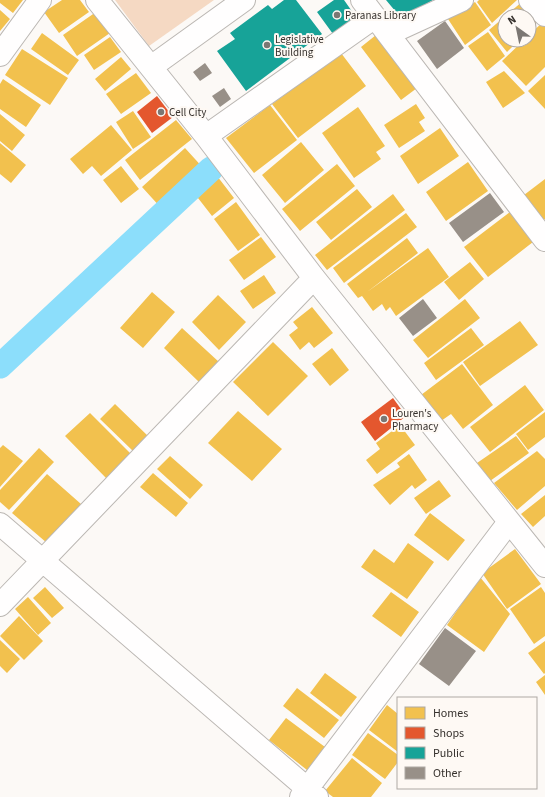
<svg xmlns="http://www.w3.org/2000/svg" width="545" height="797" viewBox="0 0 545 797" font-family="'Source Sans 3',sans-serif">
	<style>
		.green { fill: #f5d9c3 }
		.homes { fill: #f2c14e }
		.shops { fill: #e4572e }
		.public { fill: #17a398 }
		.lines { fill: none; stroke-linecap: round; stroke-linejoin: round }
		.canal { stroke: #8cdefb; stroke-width: 25 }
		.building { fill: #989088 }
		.minor-casing { stroke: #bbb7b3; stroke-width: 24 }
		.minor { stroke: #fffefe; stroke-width: 22 }
		.poi-dot { fill: #7b7773; stroke: #fef9f4; stroke-width: 1.5 }
		.labels { text-anchor: middle; dominant-baseline: central; stroke-width: 4; stroke-linejoin: round; paint-order: stroke }
		.poi-label { font-size: 11px; fill: #36312d; stroke: #fef9f4; text-anchor: start }
	</style>
	<rect width="100%" height="100%" fill="#fcf9f6"/>
	<!-- green -->
	<path class="green" d="M115,0H214L149,46Z"/>
	<!-- homes -->
	<path class="homes" d="M0,0H23L13,13L0,3Z
		M62,0H80L89,12L59,33L44,12Z
		M479,0H517L492,23L477,2Z
		M523,1L540,19L529,30V16H505V40H519L507,52L489,30Z
		M475,2L491,25L465,45L448,19Z
		M0,10L10,19L0,31Z
		M96,12L110,33L77,56L63,35Z
		M543,22L545,24V67L526,86L502,61L524,40H529V35Z
		M488,32L505,56L487,71L468,46Z
		M42,33L79,60L68,75L31,49Z
		M376,35L417,88L401,100L361,47Z
		M110,37L121,52L94,70L84,55Z
		M22,49L68,78L50,105L5,75Z
		M341,53L366,86L298,138L272,104Z
		M121,57L131,69L105,91L95,79Z
		M504,71L525,93L503,108L486,82Z
		M136,73L151,93L121,114L106,94Z
		M545,75V109L528,91Z
		M3,79L41,105L26,127L0,109V84Z
		M416,104L425,118L419,122L425,131L399,148L384,125Z
		M270,105L297,140L254,173L226,138Z
		M358,107L385,146L376,152L381,159L354,178L322,133Z
		M133,111L151,137L133,149L116,122Z
		M0,114L25,135L12,151L0,141Z
		M176,120L192,139L140,180L125,160Z
		M111,125L132,150L101,176L92,166L83,174L70,159Z
		M440,128L459,156L418,184L400,156Z
		M301,142L324,170L285,203L262,175Z
		M0,143L26,165L11,183L0,174Z
		M185,148L205,170L162,209L142,187Z
		M468,162L488,191L446,221L426,192Z
		M337,164L355,186L300,231L282,209Z
		M121,166L139,189L121,203L103,180Z
		M214,172L234,198L212,216L191,189Z
		M545,179V219L544,220L524,195Z
		M357,189L372,207L331,240L316,222Z
		M393,194L405,210L327,270L315,255Z
		M236,202L260,235L238,251L214,219Z
		M510,212L533,242L488,277L464,247Z
		M406,213L417,227L344,283L333,268Z
		M261,237L276,257L244,280L229,260Z
		M407,238L418,253L367,292L428,248L449,277L396,316L390,307L386,311L382,304L373,311L362,296L358,298L347,284Z
		M470,262L484,279L459,300L444,282Z
		M264,275L276,293L253,309L240,291Z
		M152,292L175,312L143,348L120,328Z
		M218,295L246,322L219,350L192,322Z
		M465,299L480,318L428,358L413,340Z
		M312,307L333,333L314,348L309,342L300,350L289,335L298,328L293,322Z
		M520,321L538,345L480,386L463,362Z
		M182,328L219,362L200,383L164,348Z
		M471,328L484,345L436,380L424,363Z
		M273,342L308,376L268,416L233,382Z
		M332,348L349,370L330,386L312,364Z
		M462,364L493,405L463,429L451,414L441,421L421,395Z
		M525,385L544,410L490,452L470,427Z
		M115,404L149,437L135,453L100,419Z
		M238,411L282,449L252,481L208,443Z
		M545,412V437L528,450L516,434Z
		M90,413L131,454L106,478L65,436Z
		M400,425L415,445L377,474L366,460L380,449L376,443Z
		M516,436L529,453L490,481L477,463Z
		M3,445L23,461L0,487V448Z
		M39,448L54,462L9,510L0,502V490Z
		M537,451L545,459V486L517,510L494,483Z
		M409,454L427,480L415,489L412,485L390,505L373,485L400,467L397,463Z
		M170,456L203,485L190,499L157,469Z
		M153,473L188,503L176,517L140,487Z
		M47,474L81,504L47,543L12,513Z
		M439,480L451,496L426,514L414,498Z
		M545,495V516L533,527L521,514Z
		M430,513L465,540L448,561L414,535Z
		M408,543L434,562L407,599L361,567L374,549L394,563Z
		M515,549L541,584L507,609L482,573Z
		M480,577L510,614L484,652L447,625Z
		M45,587L64,608L52,618L33,598Z
		M541,587L545,593V636L534,644L510,609Z
		M391,592L419,612L401,637L372,616Z
		M28,597L51,623L38,635L15,609Z
		M19,616L43,641L24,660L0,636Z
		M0,640L20,659L7,673L0,666Z
		M545,641V673L544,674L528,653Z
		M325,673L357,697L341,717L310,693Z
		M545,675V695L536,682Z
		M297,688L339,720L324,738L283,706Z
		M387,705L398,714V752L369,730Z
		M286,718L325,747L307,770L269,740Z
		M368,733L398,755V762L385,779L352,755Z
		M352,758L382,783L371,797H333L325,791Z"/>
	<!-- shops -->
	<path class="shops" d="M157,96L173,117L152,133L137,112Z
		M393,398L406,416L375,441L361,422Z"/>
	<!-- public -->
	<path class="public" d="M284,0H296L322,34L246,91L217,51L235,39L230,33L268,5L272,9Z
		M334,0H344L356,17L333,34L317,12Z
		M386,0H433L401,18Z"/>
	<g class="lines">
		<!-- canal -->
		<path class="canal" d="M0,366L211,169"/>
	</g>
	<!-- building -->
	<path class="building" d="M445,21L464,48L437,69L417,41Z
		M205,63L212,73L200,81L193,72Z
		M224,88L231,99L220,107L212,96Z
		M490,193L504,212L463,242L449,223Z
		M423,299L437,318L413,336L399,318Z
		M445,628L476,651L449,686L419,664Z"/>
	<g class="lines">
		<!-- minor casing -->
		<g class="minor-casing">
			<path id="minor" d="M97,0L206,136L314,278L545,566
				M362,0L545,240
				M530,0L545,15
				M388,34L462,0
				M0,55L40,0
				M151,67L244,0
				M206,136L375,17
				M0,524L317,797
				M0,605L314,278
				M301,797L509,522"/>
		</g>
		<!-- minor -->
		<use href="#minor" class="minor"/>
	</g>
	<!-- markers -->
	<g class="poi-dot">
		<circle cx="337" cy="15" r="4"/>
		<circle cx="267" cy="45" r="4"/>
		<circle cx="161" cy="112" r="4"/>
		<circle cx="384" cy="419" r="4"/>
	</g>
	<g class="labels">
		<!-- poi labels -->
		<g class="poi-label">
			<text x="345" y="15">Paranas Library</text>
			<text x="275" y="39">Legislative<tspan x="275" dy="13">Building</tspan></text>
			<text x="169" y="112">Cell City</text>
			<text x="392" y="413">Louren's<tspan x="392" dy="13">Pharmacy</tspan></text>
		</g>
	</g>
	<!-- legend -->
	<rect x="397" y="697" width="140" height="92" fill="#fef9f4" stroke="#aea9a4"/>
	<rect x="405" y="707" width="20" height="12" fill="#f2c14e" stroke="#aea9a4"/>
	<text x="433" y="717" font-size="12" fill="#36312d">Homes</text>
	<rect x="405" y="727" width="20" height="12" fill="#e4572e" stroke="#aea9a4"/>
	<text x="433" y="737" font-size="12" fill="#36312d">Shops</text>
	<rect x="405" y="747" width="20" height="12" fill="#17a398" stroke="#aea9a4"/>
	<text x="433" y="757" font-size="12" fill="#36312d">Public</text>
	<rect x="405" y="767" width="20" height="12" fill="#989088" stroke="#aea9a4"/>
	<text x="433" y="777" font-size="12" fill="#36312d">Other</text>
	<!-- north arrow -->
	<g transform="translate(517 28) rotate(327)"><circle r="19" fill="#fef9f4" stroke="#aea9a4"/>
	<path d="M0-3L7 15L0 10L-7 15Z" fill="#7b7773"/>
	<text y="-6" font-size="11" font-weight="bold" text-anchor="middle" fill="#36312d">N</text>
	</g>
</svg>
